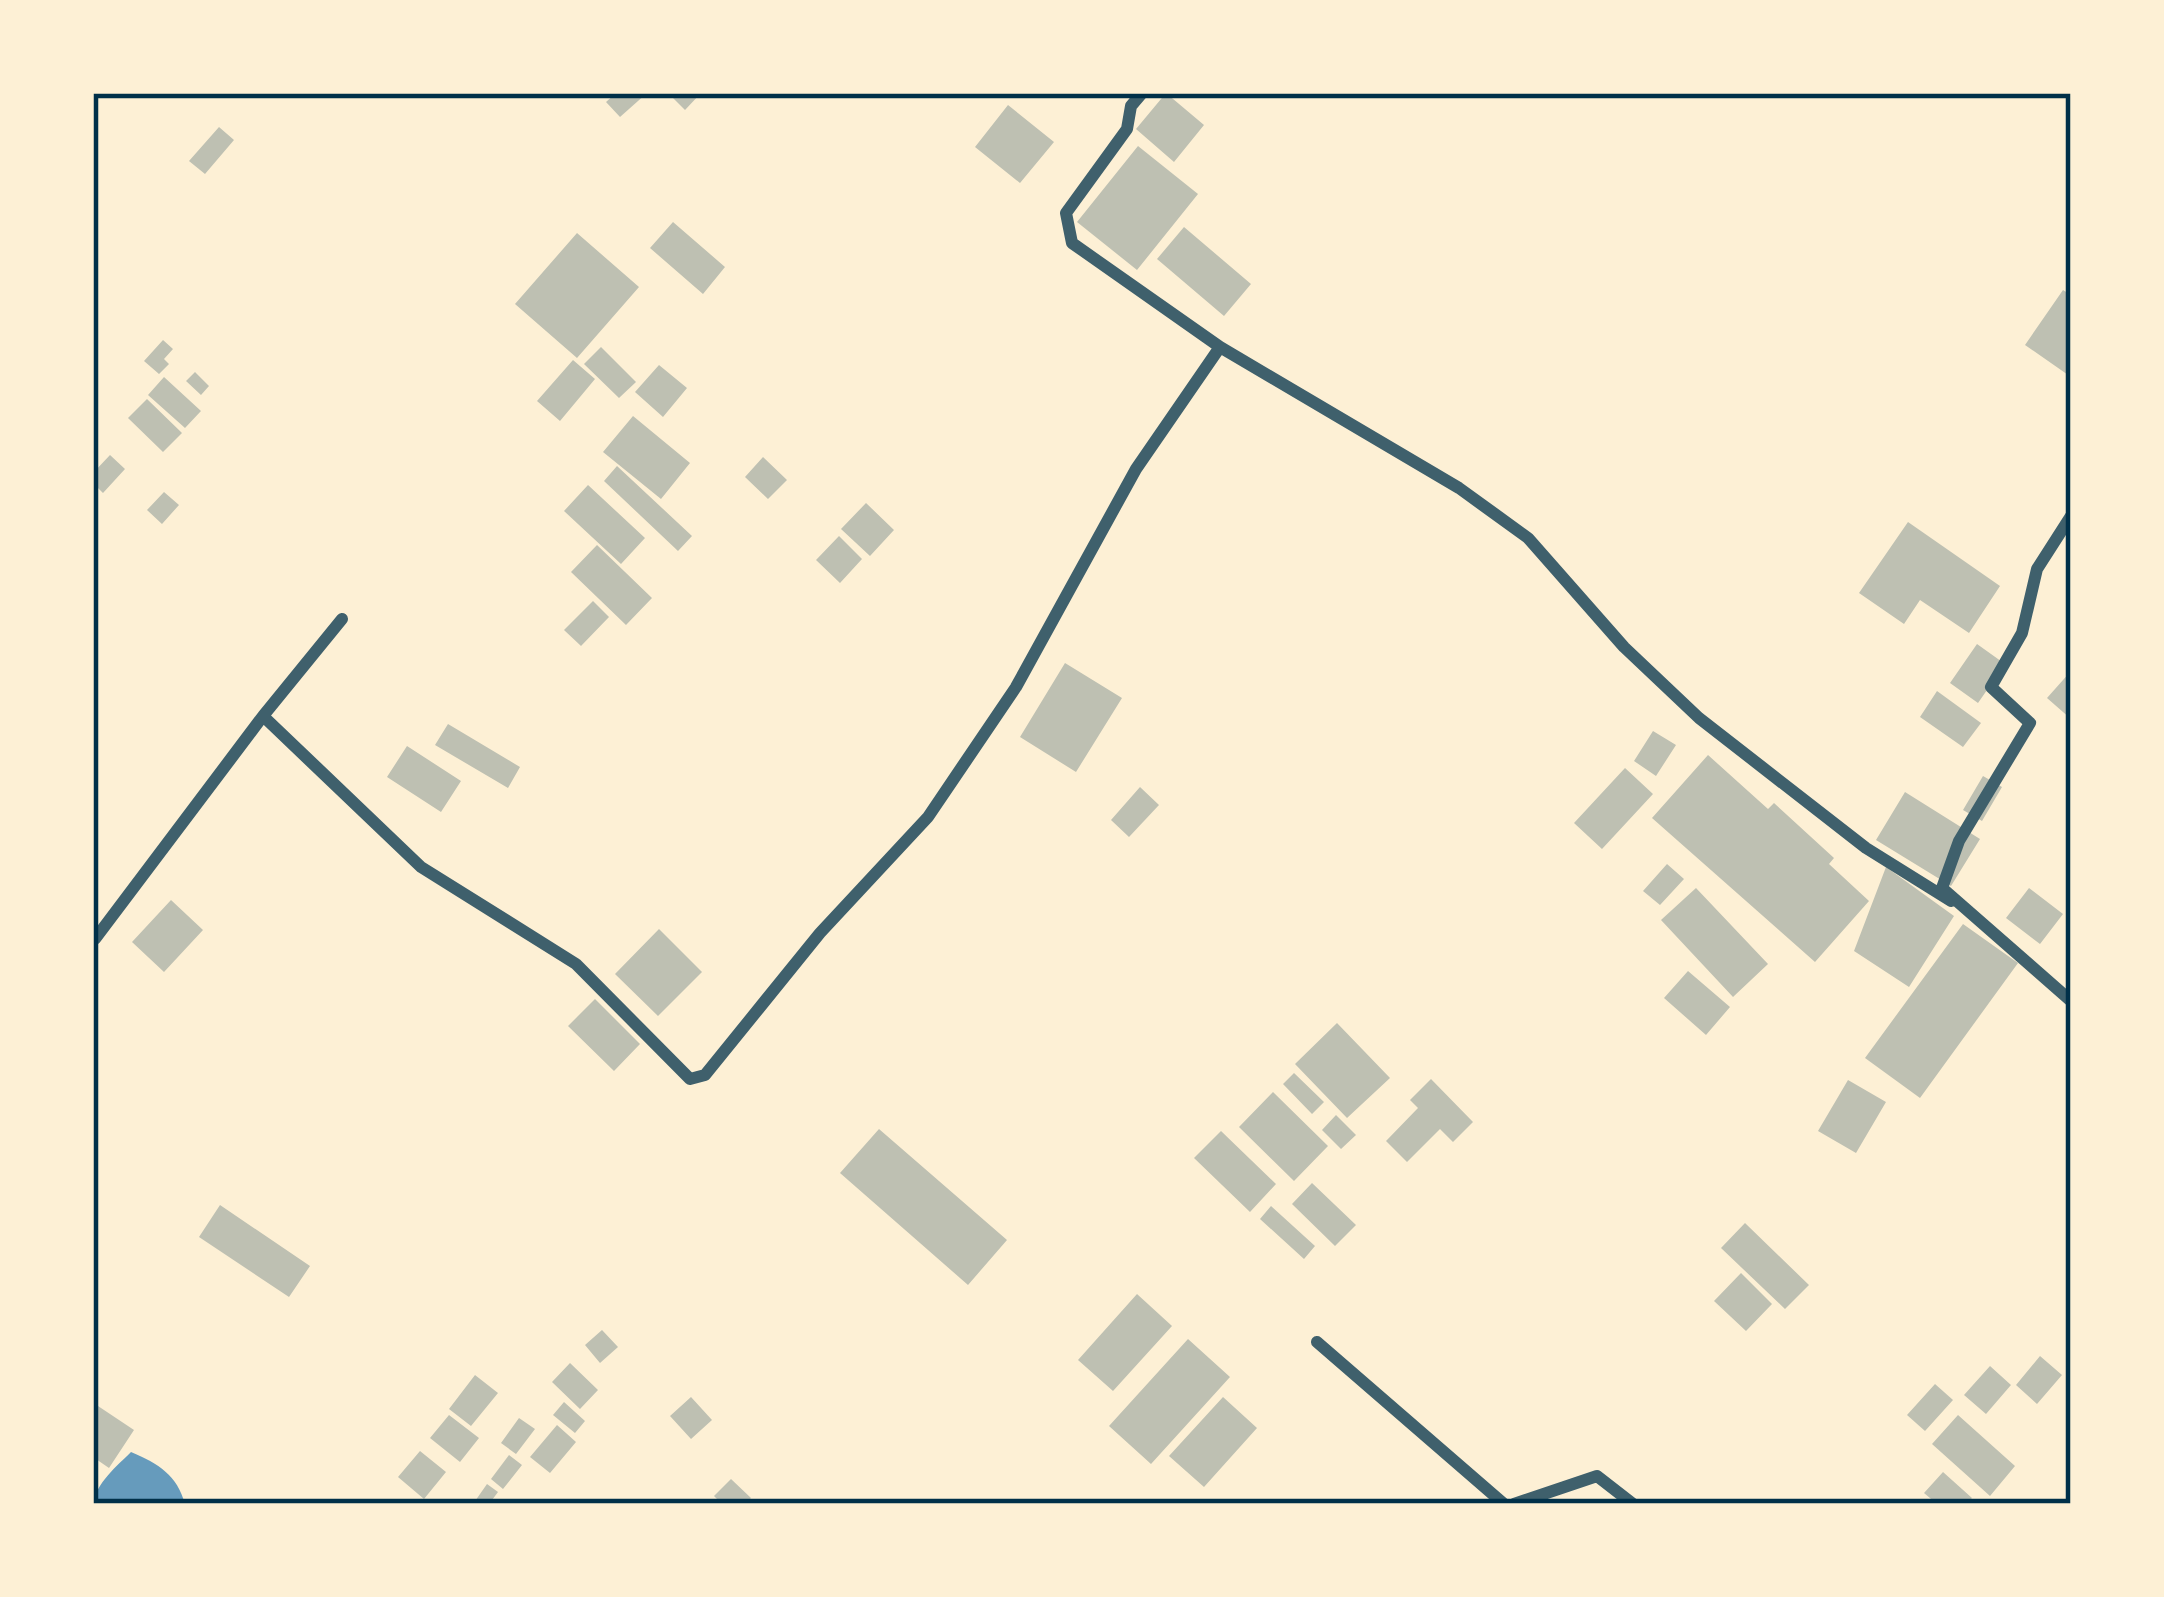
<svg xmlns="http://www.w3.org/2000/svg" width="2164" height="1597" viewBox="0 0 2164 1597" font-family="'Space Grotesk',sans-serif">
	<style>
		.water { fill: #669bbc }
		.building { fill: #bec0b2 }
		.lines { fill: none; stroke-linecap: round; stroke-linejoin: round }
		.minor { stroke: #3f606c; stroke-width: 12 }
		.neatline { fill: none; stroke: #003049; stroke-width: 4.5 }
	</style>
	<rect width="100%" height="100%" fill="#fdf0d5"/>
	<!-- water -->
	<path class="water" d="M131,1452C159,1464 177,1475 185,1504H93C96,1483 117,1466 131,1452Z"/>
	<!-- building -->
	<path class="building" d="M616,93H647L620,117L606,102Z
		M668,93H701L685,110Z
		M1166,93L1204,125L1174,162L1136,129Z
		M1008,105L1054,142L1020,183L975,147Z
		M219,127L234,140L205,174L189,161Z
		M1138,146L1198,194L1137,270L1077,222Z
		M673,222L725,267L703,294L650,248Z
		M1184,227L1251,284L1224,316L1157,259Z
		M577,233L639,287L577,358L515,304Z
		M2063,290L2071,295V377L2025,345Z
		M163,340L173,349L164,359L169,364L159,374L144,361Z
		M601,347L636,382L619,398L584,364Z
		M573,360L595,379L560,421L537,401Z
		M659,365L687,388L663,417L635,392Z
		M195,372L209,386L201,395L186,381Z
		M164,377L201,411L185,428L148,395Z
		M147,399L182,433L163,452L128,418Z
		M633,416L690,463L661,499L603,452Z
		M110,455L125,469L103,493L93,483V473Z
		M763,457L787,480L768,499L745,477Z
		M617,466L692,536L678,551L604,481Z
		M588,485L645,538L621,564L564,511Z
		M164,492L179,505L162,524L147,510Z
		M866,503L894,530L870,556L841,529Z
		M1908,522L2000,586L1969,633L1920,600L1904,624L1859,593Z
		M839,536L862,559L840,583L816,560Z
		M597,545L652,598L626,625L571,572Z
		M593,601L609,617L581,646L564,630Z
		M1977,644L2005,664L1978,703L1950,683Z
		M1065,663L1122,698L1076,772L1020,737Z
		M2071,671V719L2047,698Z
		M1937,691L1981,723L1963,747L1920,717Z
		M448,724L520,767L508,788L435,745Z
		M1653,731L1676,745L1656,776L1634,761Z
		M407,746L461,781L441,812L387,777Z
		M1708,755L1768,809L1774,803L1834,858L1829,864L1869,901L1815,962L1652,818Z
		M1625,768L1653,794L1602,849L1574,823Z
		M1983,776L2002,787L1982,821L1963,810Z
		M1140,787L1159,805L1129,837L1111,820Z
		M1905,792L1980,839L1951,886L1876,840Z
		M1667,864L1684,879L1660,905L1643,891Z
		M1886,867L1954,916L1909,987L1854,951Z
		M1696,888L1768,964L1733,997L1661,920Z
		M2029,888L2063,914L2040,944L2006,918Z
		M171,900L203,930L164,972L132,942Z
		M1963,924L2018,963L1920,1098L1865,1058Z
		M659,929L702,972L658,1016L615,974Z
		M1688,971L1730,1007L1706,1035L1664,998Z
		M595,999L640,1044L614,1071L568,1026Z
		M1337,1023L1390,1078L1347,1118L1295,1064Z
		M1294,1073L1324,1102L1312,1114L1283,1084Z
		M1431,1079L1473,1122L1453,1142L1440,1129L1407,1162L1386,1141L1418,1108L1410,1100Z
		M1848,1080L1886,1102L1856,1153L1818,1131Z
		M1273,1092L1328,1146L1294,1181L1239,1127Z
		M1336,1115L1356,1135L1341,1149L1322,1130Z
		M879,1129L1007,1240L968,1285L840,1173Z
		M1221,1131L1276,1184L1250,1212L1194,1158Z
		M1312,1183L1356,1225L1335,1246L1292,1204Z
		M220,1205L310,1266L289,1297L199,1237Z
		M1271,1206L1315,1246L1304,1259L1260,1219Z
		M1745,1223L1809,1285L1785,1309L1721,1248Z
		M1741,1273L1772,1304L1746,1331L1714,1301Z
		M1137,1294L1172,1326L1113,1391L1078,1360Z
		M602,1330L618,1347L600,1363L585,1345Z
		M1188,1339L1230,1377L1151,1464L1109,1426Z
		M2040,1356L2062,1375L2037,1404L2016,1385Z
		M570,1363L598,1390L580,1409L552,1382Z
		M1990,1366L2011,1385L1986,1414L1964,1395Z
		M475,1375L498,1393L471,1426L449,1409Z
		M1935,1384L1953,1400L1925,1431L1907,1415Z
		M691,1397L712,1420L691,1439L670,1416Z
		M1223,1397L1257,1428L1204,1487L1169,1456Z
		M564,1402L585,1421L575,1433L553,1415Z
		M98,1406L134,1430L109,1468L93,1457V1414Z
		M449,1415L479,1438L460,1462L430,1438Z
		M1958,1415L2015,1466L1990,1496L1932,1444Z
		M519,1418L535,1429L516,1454L501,1443Z
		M557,1425L576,1442L550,1473L530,1457Z
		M420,1451L446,1472L424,1499L398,1477Z
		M509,1455L522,1465L503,1489L491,1479Z
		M1943,1472L1972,1498L1966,1504H1937L1924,1493Z
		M731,1479L751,1498L745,1504H722L714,1496Z
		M487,1484L498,1492L489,1504H473Z"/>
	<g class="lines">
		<!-- minor -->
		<path class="minor" d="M1142,93L1131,106L1127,129L1066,213L1072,243L1220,347L1459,488L1528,538L1624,647L1699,718L1866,848L1951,901L1942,888
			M2071,516L2037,569L2022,633L1991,687L2030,723L1959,841L1942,888L2071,1001
			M342,619L263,716L421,867L576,964L690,1079L705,1075L820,933L928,817L1016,687L1136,469L1220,347
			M95,939L263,716
			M1317,1342L1504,1504
			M1514,1504L1597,1476L1633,1504"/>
	</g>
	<!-- border -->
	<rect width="2164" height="1597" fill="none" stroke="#fdf0d5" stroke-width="192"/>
	<rect x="96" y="96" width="1972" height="1405" class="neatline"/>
</svg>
